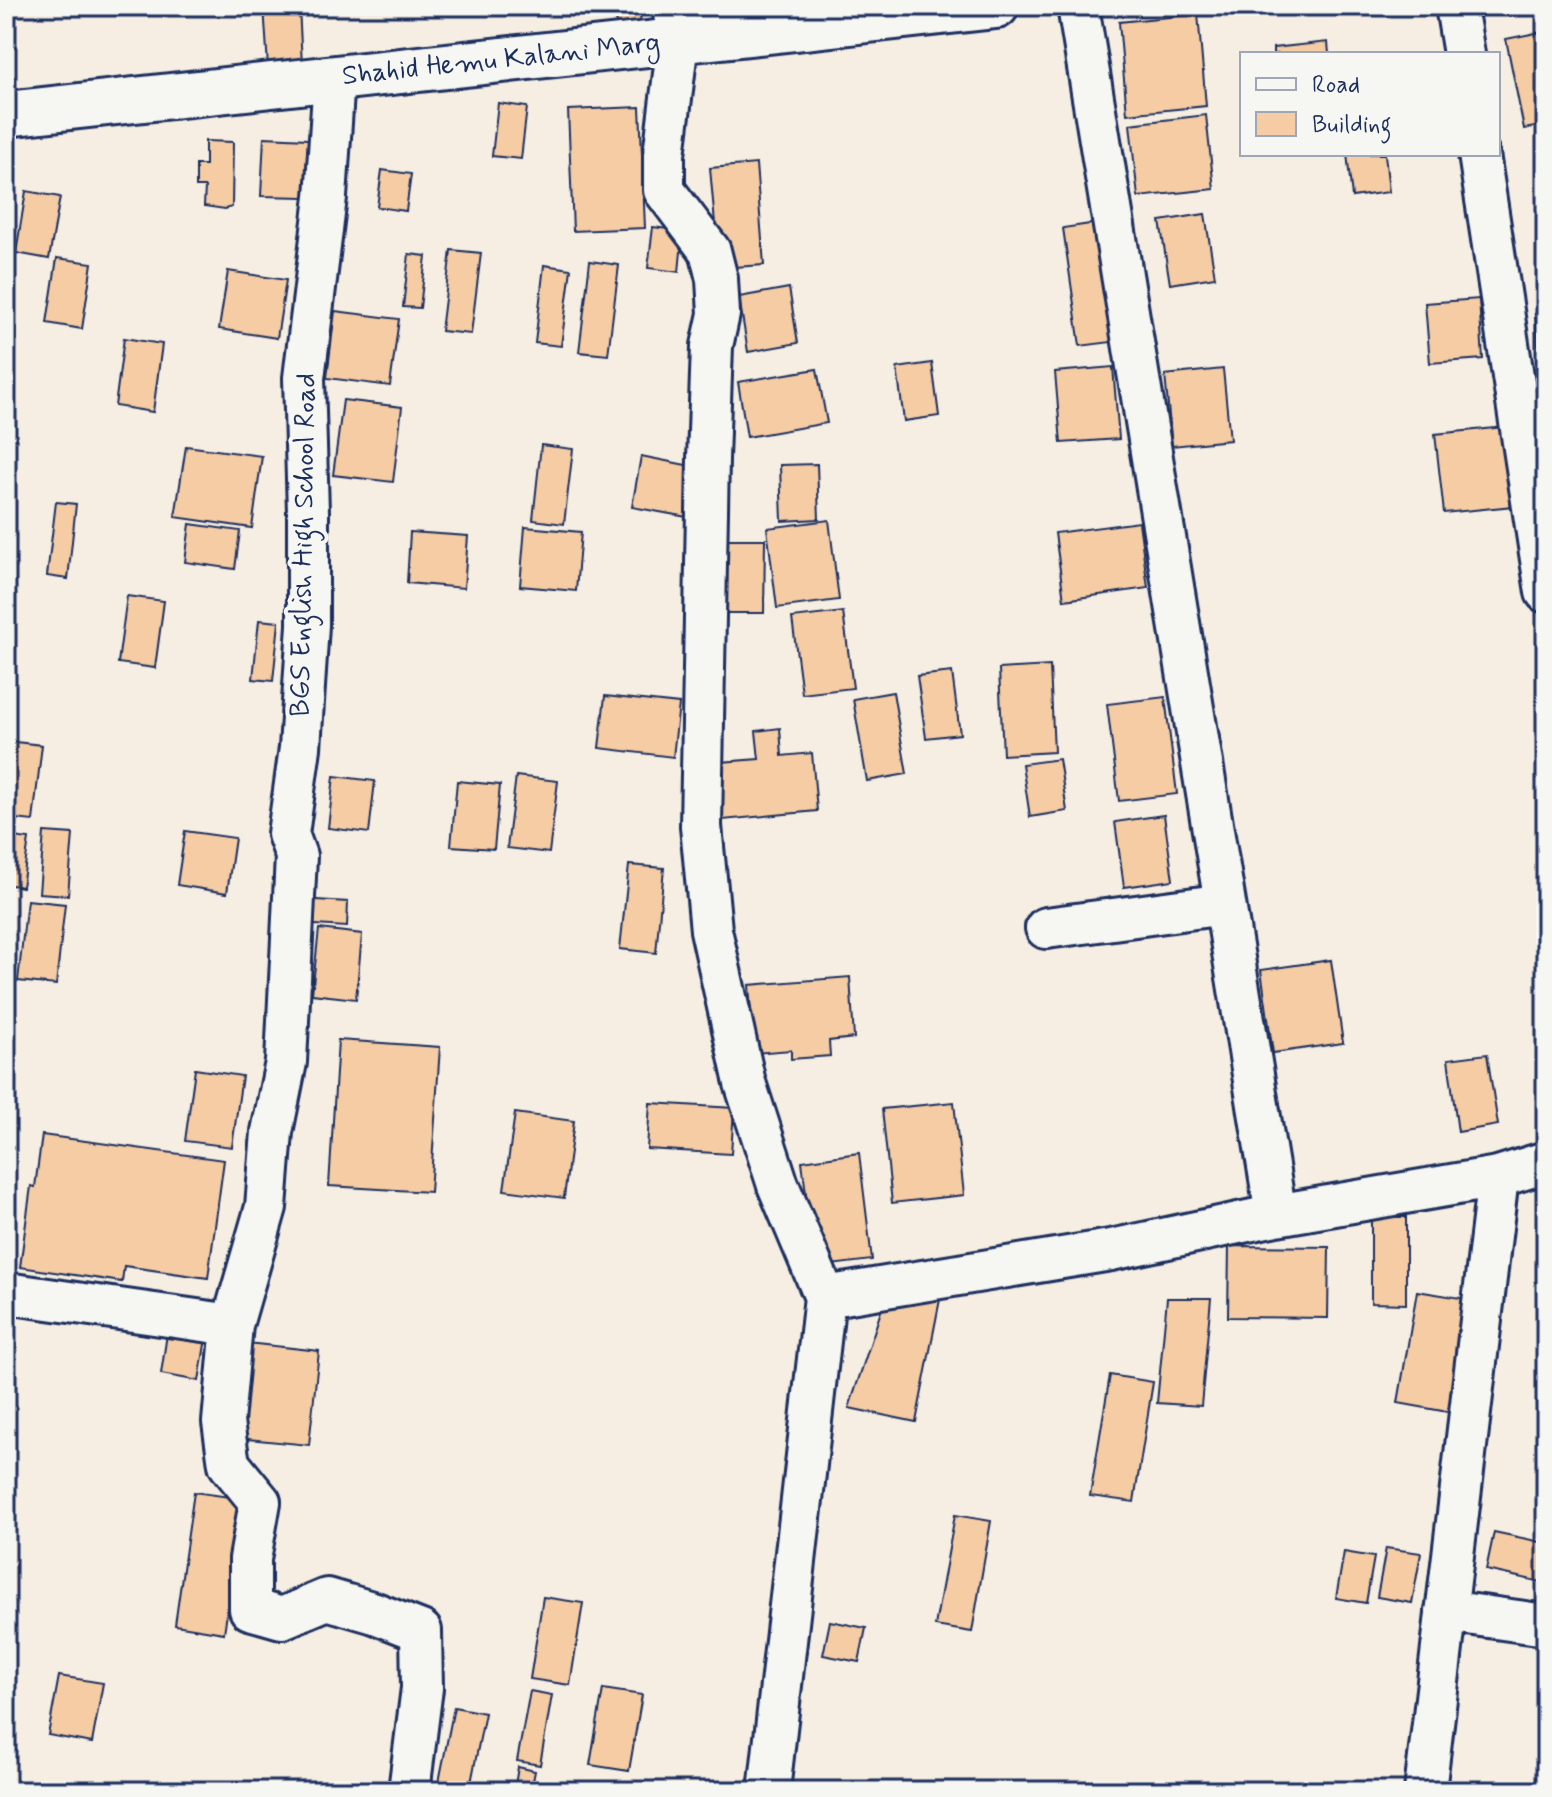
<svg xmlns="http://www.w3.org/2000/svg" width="1552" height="1797" viewBox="0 0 1552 1797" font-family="Mynerve,sans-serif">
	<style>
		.building { fill: #f5cca4; stroke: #1b2f5e; stroke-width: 2 }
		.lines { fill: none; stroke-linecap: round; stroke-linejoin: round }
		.minor-casing { stroke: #1b2f5e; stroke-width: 46 }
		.major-casing { stroke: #1b2f5e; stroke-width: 50 }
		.minor { stroke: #f6f6f2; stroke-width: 40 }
		.major { stroke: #f6f6f2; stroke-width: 44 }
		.labels { text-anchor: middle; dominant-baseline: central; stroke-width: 8; stroke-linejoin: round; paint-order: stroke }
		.street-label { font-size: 28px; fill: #1b2f5e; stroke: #f6f6f2 }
	</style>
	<rect width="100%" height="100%" fill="#f6eee2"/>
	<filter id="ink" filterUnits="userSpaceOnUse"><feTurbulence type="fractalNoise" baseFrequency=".0125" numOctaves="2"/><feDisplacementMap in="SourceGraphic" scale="16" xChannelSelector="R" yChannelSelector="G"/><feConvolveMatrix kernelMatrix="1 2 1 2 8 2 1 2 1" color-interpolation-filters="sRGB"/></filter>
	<g filter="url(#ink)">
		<!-- building -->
		<path class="building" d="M264,6H299L302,65L268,67Z
			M614,6H639L641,23L616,26Z
			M1198,14L1206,106L1127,114L1119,22Z
			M1546,31V125L1524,129L1506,39Z
			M1328,42L1329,54H1273V48Z
			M498,103L527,107L521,159L492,156Z
			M640,107L645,228L573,231L568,110Z
			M1206,115L1214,189L1138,197L1130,124Z
			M264,137L308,139L305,197L261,196Z
			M205,141L233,142L232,207L225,209L204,206L205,187H196V165H205Z
			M1347,154H1385L1389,192L1352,197Z
			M756,164L764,265L719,268L710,168Z
			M382,170L411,174L406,211L377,207Z
			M26,191L60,197L49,259L16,253Z
			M1205,214L1215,277L1170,284L1160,221Z
			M1104,222L1120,341L1080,346L1063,228Z
			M653,227L683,231L679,272L648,268Z
			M451,250L481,253L471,334L441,331Z
			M409,254L426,256L420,308L403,307Z
			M57,258L92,263L82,329L47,323Z
			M590,261L619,265L608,355L579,352Z
			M544,265L571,269L561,346L535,343Z
			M228,271L286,280L277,338L219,329Z
			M789,288L798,343L748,352L739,297Z
			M1479,299L1483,359L1430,363L1425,303Z
			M335,311L399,319L390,386L327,378Z
			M1546,313V382L1542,383L1535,314Z
			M124,338L162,344L153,412L115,406Z
			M932,363L939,416L904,421L897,368Z
			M1113,367L1119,439L1061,443L1055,372Z
			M817,369L827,423L747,437L738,382Z
			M1223,369L1230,440L1172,446L1165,375Z
			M343,400L402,407L393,482L333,475Z
			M1515,426L1523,505L1444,513L1435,434Z
			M541,445L573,449L564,524L533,520Z
			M186,446L262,456L252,528L175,517Z
			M641,456L696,467L687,517L632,507Z
			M817,464L819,519L782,521L780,465Z
			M56,502L76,504L68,579L47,576Z
			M829,520L839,600L777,608L767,528Z
			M1139,522L1148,588L1064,600L1055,533Z
			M190,524L240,531L235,569L185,562Z
			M525,527L581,532L576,591L520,586Z
			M410,532L468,536L464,588L407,583Z
			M713,539H765L764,613H712Z
			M127,596L164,601L155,668L118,663Z
			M843,612L853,688L802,694L792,618Z
			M259,620L279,622L273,681L253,679Z
			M1050,666L1054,752L1003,755L999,669Z
			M952,672L960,734L926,738L917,676Z
			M893,692L907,774L867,781L853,699Z
			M605,696L679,704L673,757L599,748Z
			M1165,697L1177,794L1119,801L1107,704Z
			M780,728L782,756L812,753L817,811L712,821L707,763L759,759L756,731Z
			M6,741L42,745L33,821L6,818Z
			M1059,759L1067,811L1030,817L1022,764Z
			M334,776L375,781L369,833L328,828Z
			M516,776L558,781L549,853L507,848Z
			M457,781L500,785L494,849L451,846Z
			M1164,815L1173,880L1124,887L1115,822Z
			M185,831L235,838L227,893L177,885Z
			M44,832L73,834L68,895L39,893Z
			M6,836L29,839L22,887L6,884Z
			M629,865L664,868L656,953L620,949Z
			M300,899L348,902L347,927L299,924Z
			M27,900L65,904L56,985L18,981Z
			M319,929L362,934L356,999L312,994Z
			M1331,960L1343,1043L1273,1053L1261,970Z
			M850,977L854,1038L829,1041L830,1056L791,1059V1050L754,1053L749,985Z
			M338,1040L440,1047L430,1192L329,1186Z
			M1487,1054L1498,1125L1458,1132L1448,1059Z
			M1546,1062V1134L1538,1063Z
			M195,1069L242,1076L232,1147L185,1141Z
			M954,1102L964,1195L892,1203L882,1109Z
			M650,1103L734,1108L731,1154L647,1149Z
			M515,1113L574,1121L564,1198L504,1190Z
			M42,1135L224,1160L208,1278L124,1266L122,1282L20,1267L31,1186L35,1187Z
			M859,1153L872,1260L815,1267L802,1161Z
			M1371,1217H1406V1304L1371,1303Z
			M1229,1246L1329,1247L1328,1318L1228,1317Z
			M942,1289L916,1422L849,1408L887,1293Z
			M1417,1291L1467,1299L1448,1412L1398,1403Z
			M1167,1298H1211L1201,1406L1157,1403Z
			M168,1327L207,1332L199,1381L161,1374Z
			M247,1343L319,1351L309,1445L237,1438Z
			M1110,1375L1153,1382L1134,1502L1090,1496Z
			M194,1492L244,1499L224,1633L175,1625Z
			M955,1515L991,1521L972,1632L935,1626Z
			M1494,1532L1546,1543V1583L1486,1570Z
			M1386,1548L1421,1553L1412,1603L1377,1597Z
			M1344,1552L1374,1557L1366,1603L1336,1598Z
			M543,1597L583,1603L570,1685L530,1679Z
			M830,1621L866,1628L859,1662L823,1655Z
			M59,1676L103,1683L92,1743L48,1735Z
			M603,1689L642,1695L629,1771L590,1765Z
			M530,1691L552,1695L540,1765L517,1761Z
			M454,1707L485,1713L470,1788L439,1782Z
			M518,1767L535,1771L531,1791H514Z"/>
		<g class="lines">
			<!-- minor casing -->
			<g class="minor-casing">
				<path id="minor" d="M673,6L678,41L664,155V190L710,251L717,279L719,314L712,346L708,459L701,826L711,930L745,1083L778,1185L825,1297
					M1078,6L1276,1215L1498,1177L1425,1791
					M1456,6L1464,54
					M334,78L326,197L304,378L308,512V625L300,748L288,834L296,856L286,1062L272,1132L266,1207L232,1325L223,1422L229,1464L260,1502L250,1559V1609L282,1618L327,1599L375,1613L421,1631L422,1688L409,1791
					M1479,154L1546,592
					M1046,928L1225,904
					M1498,1177L1546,1162
					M6,1293L232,1325
					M1446,1611L1546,1625
					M769,1791L825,1297L1111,1250L1276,1215"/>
			</g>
			<!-- major casing -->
			<g class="major-casing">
				<path id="major" d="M6,114L996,6"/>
			</g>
			<!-- minor -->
			<use href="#minor" class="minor"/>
			<!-- major -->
			<use href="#major" class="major"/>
		</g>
	</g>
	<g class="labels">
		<!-- street labels -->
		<g class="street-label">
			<text transform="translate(501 60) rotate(-6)">Shahid Hemu Kalani Marg</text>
			<text transform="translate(304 545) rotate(-89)">BGS English High School Road</text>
		</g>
	</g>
	<!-- margin -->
	<rect width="1552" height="1797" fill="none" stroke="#f6f6f2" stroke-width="32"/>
	<rect x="16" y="16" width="1520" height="1765" fill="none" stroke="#1b2f5e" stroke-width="3" filter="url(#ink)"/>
	<!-- legend -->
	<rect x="1240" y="52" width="260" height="104" fill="#f6f6f2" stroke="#9ea6b7" stroke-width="2"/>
	<rect x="1256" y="78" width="40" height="12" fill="#f6f6f2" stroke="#9ea6b7" stroke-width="2"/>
	<text x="1312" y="92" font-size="24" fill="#1b2f5e">Road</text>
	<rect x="1256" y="112" width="40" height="24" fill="#f5cca4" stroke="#9ea6b7" stroke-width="2"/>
	<text x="1312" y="132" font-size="24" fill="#1b2f5e">Building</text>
</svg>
